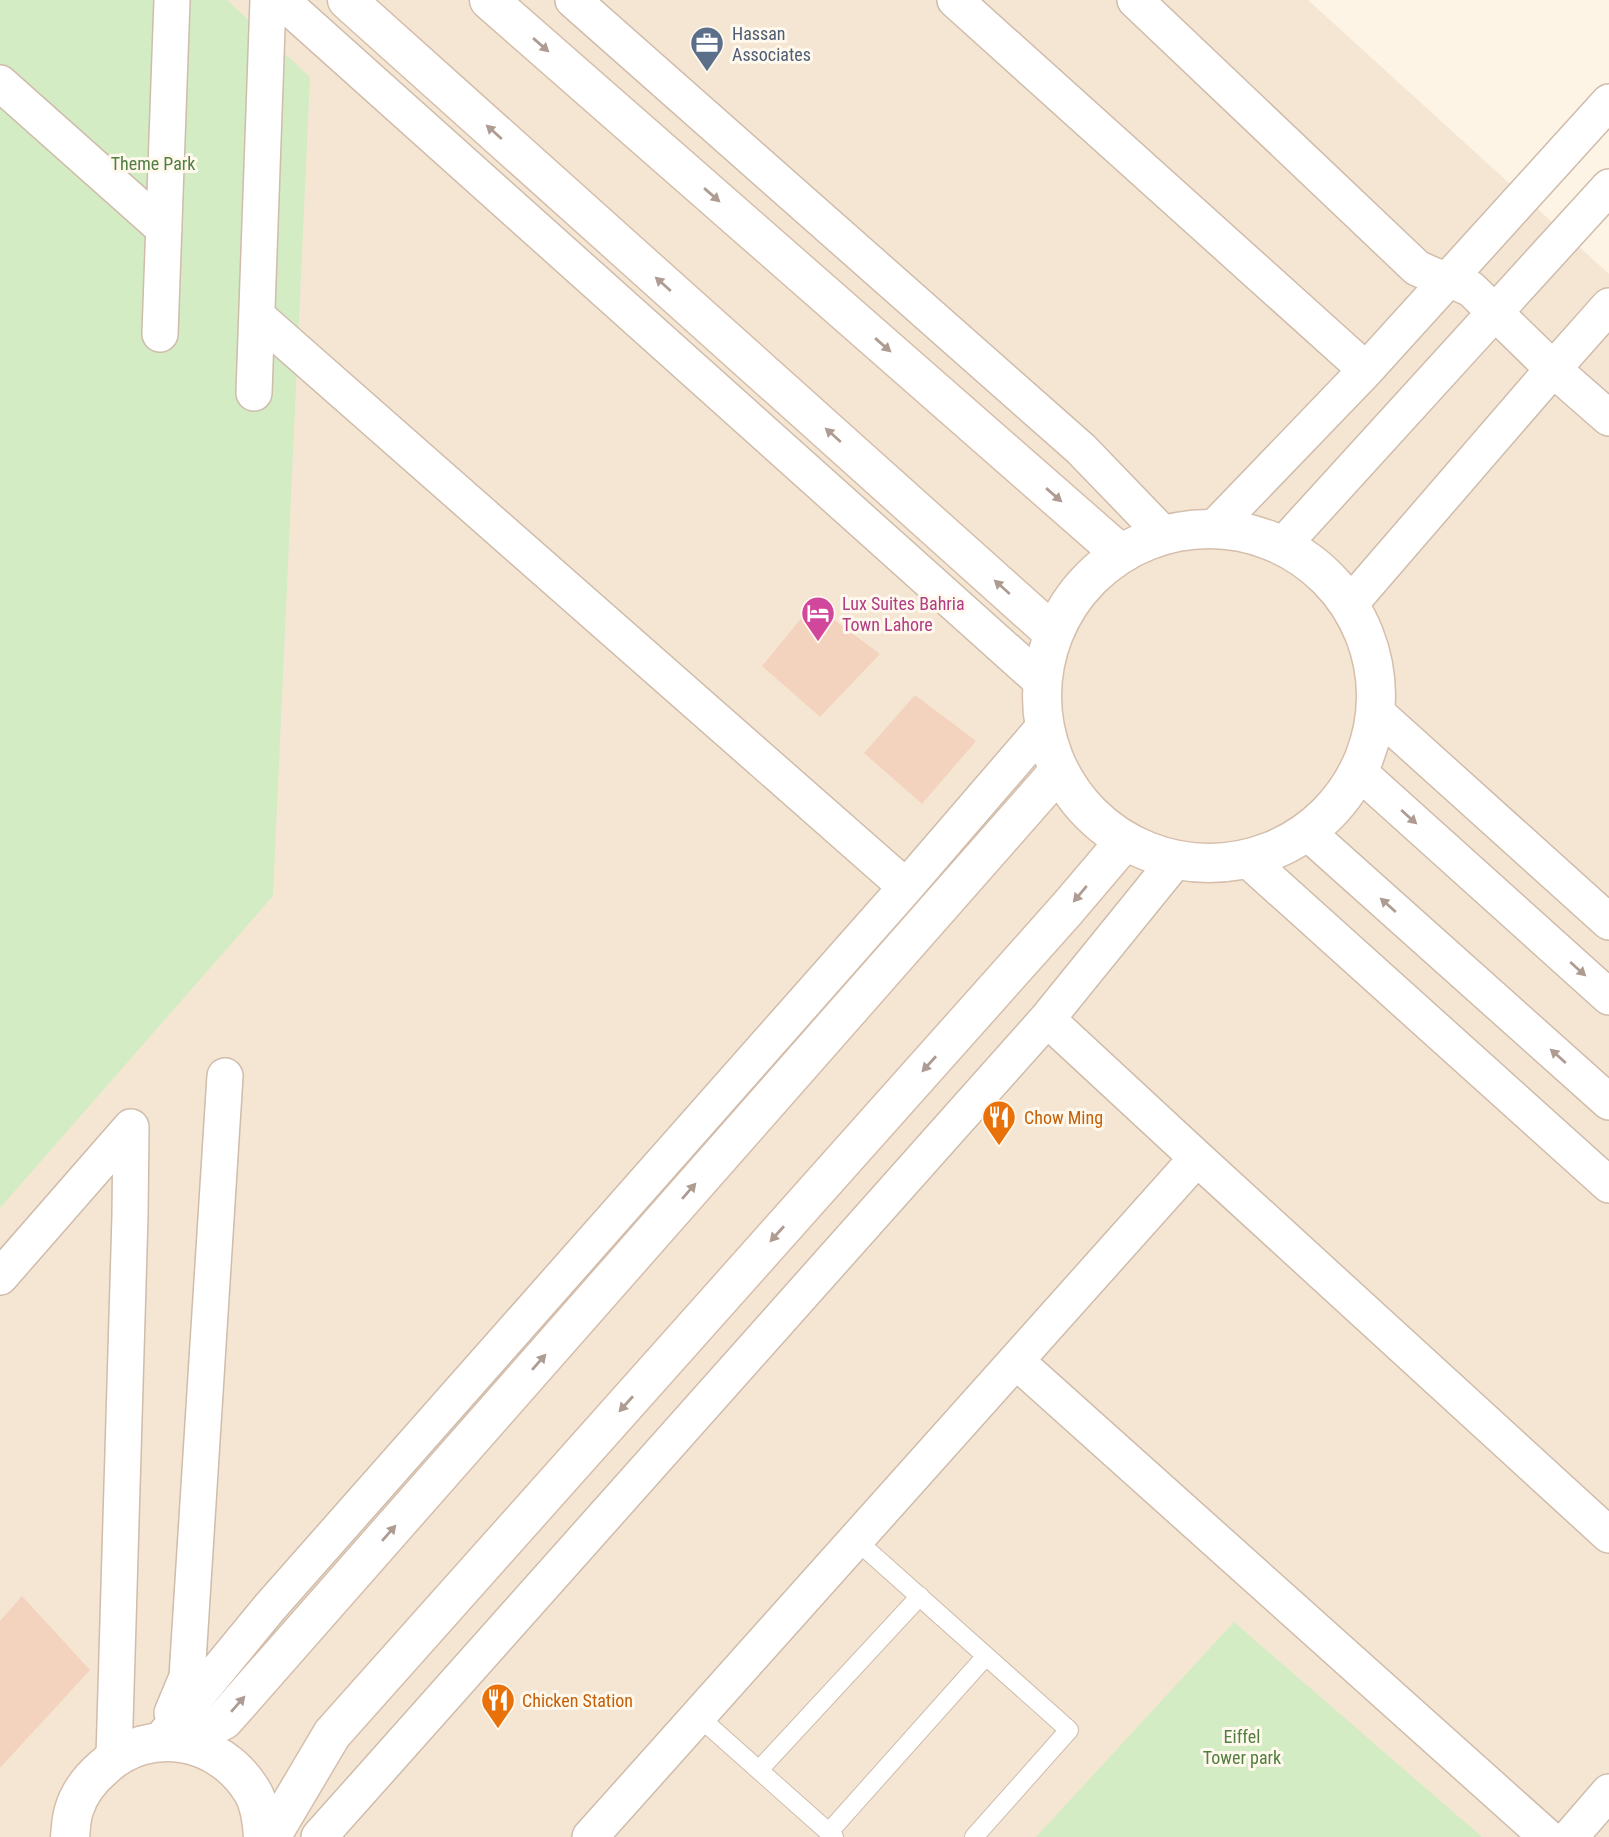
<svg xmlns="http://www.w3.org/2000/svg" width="1609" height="1837" viewBox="0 0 1609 1837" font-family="'Roboto Condensed',sans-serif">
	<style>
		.residential { fill: #f5e6d4 }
		.green { fill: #d3ecc4 }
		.building { fill: #f3d3bd }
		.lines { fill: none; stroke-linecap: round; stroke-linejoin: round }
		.lane-casing { stroke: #cfbcab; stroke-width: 20 }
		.street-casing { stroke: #cfbcab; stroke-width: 38 }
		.secondary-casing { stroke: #d5beab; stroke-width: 41 }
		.lane { stroke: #fff; stroke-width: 18 }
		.street { stroke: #fff; stroke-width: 35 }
		.secondary { stroke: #fff; stroke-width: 38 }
		.oneway { fill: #ae9c92 }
		.labels { text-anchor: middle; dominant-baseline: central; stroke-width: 6; stroke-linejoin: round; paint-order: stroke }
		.service-label { font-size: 18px; fill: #4e5e75; stroke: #fff8ed; text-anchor: start }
		.park-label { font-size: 18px; fill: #527e41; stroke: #fff8ed }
		.hotel-label { font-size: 18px; fill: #b23c85; stroke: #fff8ed; text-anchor: start }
		.food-label { font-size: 18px; fill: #c56008; stroke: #fff8ed; text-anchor: start }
	</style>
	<rect width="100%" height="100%" fill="#fdf4e6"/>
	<!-- residential -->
	<path class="residential" d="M0,0H1308L1609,274V1837H0Z"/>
	<!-- green -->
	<path class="green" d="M0,0H227L310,77L273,896L0,1208Z
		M1234,1622L1482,1837H1036Z"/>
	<!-- building -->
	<path class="building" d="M813,604L880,654L820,717L762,666Z
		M915,695L976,741L922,804L864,753Z
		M22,1596L90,1670L0,1768V1621Z"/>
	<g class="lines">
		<!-- lane casing -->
		<g class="lane-casing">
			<path id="lane" d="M856,1540L1069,1730L974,1837
				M698,1716L834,1837
				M759,1770L920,1596
				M829,1832L986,1656"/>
		</g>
		<!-- street casing -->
		<g class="street-casing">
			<path id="street" d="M281,0L1041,681
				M573,0L1081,449L1164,535
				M955,0L1366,370
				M1135,0L1417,268L1435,276L1449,279L1471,289L1553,369L1609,418
				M0,83L164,229
				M257,316L906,887
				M160,334L172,0
				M254,393L268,0
				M1214,528L1366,370L1609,102
				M1283,545L1609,187
				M1350,604L1553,369L1609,306
				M1376,712L1609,922
				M1359,772L1609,997
				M1307,832L1609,1102
				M1248,860L1609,1185
				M1047,1019L1197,1158L1609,1535
				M0,1277L131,1127
				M1016,1361L1547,1837
				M172,1713L187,1677L225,1076
				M159,1742L270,1607L906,887L1043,728
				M114,1757L130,1216L131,1127
				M319,1837L1047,1019L1175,861
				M590,1837L1197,1158
				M1570,1837L1609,1792"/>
		</g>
		<!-- secondary casing -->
		<g class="secondary-casing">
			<path id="secondary" d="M347,0L1053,633
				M489,0L1121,554
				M1042 696a167 167 0 1 1 334 0a167 167 0 1 1-334 0Z
				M183,1742L224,1720L1058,772
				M70,1837C71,1828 71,1819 74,1810C79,1793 91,1778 104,1767C149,1725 220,1738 252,1791C260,1804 262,1821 263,1837
				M271,1837L332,1734L1067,909L1124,842"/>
		</g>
		<!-- lane -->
		<use href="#lane" class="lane"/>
		<!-- street -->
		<use href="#street" class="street"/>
		<!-- secondary -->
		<use href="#secondary" class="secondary"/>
	</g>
	<!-- one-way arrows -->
	<defs><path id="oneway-solid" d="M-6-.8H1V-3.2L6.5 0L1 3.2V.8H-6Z" transform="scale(1.75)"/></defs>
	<g class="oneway">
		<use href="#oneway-solid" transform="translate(541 45) rotate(41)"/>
		<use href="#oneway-solid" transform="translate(494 132) rotate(-138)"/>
		<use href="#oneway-solid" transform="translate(712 195) rotate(41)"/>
		<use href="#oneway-solid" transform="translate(663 284) rotate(-138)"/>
		<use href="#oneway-solid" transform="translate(883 345) rotate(41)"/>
		<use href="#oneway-solid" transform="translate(833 435) rotate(-138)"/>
		<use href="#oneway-solid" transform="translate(1054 495) rotate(41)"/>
		<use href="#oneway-solid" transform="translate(1002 587) rotate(-138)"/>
		<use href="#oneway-solid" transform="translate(1409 817) rotate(42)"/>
		<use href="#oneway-solid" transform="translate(1080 894) rotate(130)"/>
		<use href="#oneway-solid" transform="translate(1388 905) rotate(-138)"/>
		<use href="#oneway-solid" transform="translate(1578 969) rotate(42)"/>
		<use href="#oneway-solid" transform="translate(1558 1056) rotate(-138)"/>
		<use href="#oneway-solid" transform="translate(929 1064) rotate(132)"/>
		<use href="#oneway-solid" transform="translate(689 1191) rotate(-49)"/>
		<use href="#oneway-solid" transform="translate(777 1234) rotate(132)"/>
		<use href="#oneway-solid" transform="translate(539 1362) rotate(-49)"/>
		<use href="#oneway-solid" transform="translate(626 1404) rotate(132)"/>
		<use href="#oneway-solid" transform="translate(389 1533) rotate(-49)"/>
		<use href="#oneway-solid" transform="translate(238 1704) rotate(-49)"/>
	</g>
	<!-- icons -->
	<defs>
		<g id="office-pin" transform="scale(1.75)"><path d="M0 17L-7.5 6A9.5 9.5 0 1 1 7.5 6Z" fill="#5c6f8a" stroke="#fff8ed"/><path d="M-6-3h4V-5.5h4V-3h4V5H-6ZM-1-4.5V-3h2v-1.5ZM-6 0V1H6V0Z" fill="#fff"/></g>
		<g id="hotel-pin" transform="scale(1.75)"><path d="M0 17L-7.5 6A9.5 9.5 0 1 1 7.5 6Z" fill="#d1479c" stroke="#fff8ed"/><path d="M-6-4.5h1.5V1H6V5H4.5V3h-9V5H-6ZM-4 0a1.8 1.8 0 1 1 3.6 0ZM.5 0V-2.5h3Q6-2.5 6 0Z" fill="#fff"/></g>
		<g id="restaurant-pin" transform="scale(1.75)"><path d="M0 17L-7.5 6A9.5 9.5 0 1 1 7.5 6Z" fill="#e8710a" stroke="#fff8ed"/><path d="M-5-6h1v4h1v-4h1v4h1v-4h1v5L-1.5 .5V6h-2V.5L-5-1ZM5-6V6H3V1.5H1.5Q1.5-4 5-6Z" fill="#fff"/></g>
	</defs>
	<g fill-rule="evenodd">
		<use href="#office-pin" x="707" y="43"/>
		<use href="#hotel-pin" x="818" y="613"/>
		<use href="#restaurant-pin" x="999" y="1117"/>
		<use href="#restaurant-pin" x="498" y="1700"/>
	</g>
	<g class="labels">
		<!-- service labels -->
		<g class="service-label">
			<text x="732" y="33">Hassan<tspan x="732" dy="21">Associates</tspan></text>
		</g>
		<!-- park labels -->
		<g class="park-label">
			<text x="153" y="163">Theme Park</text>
			<text x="1242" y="1736">Eiffel<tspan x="1242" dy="21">Tower park</tspan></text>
		</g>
		<!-- hotel labels -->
		<g class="hotel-label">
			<text x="842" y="603">Lux Suites Bahria<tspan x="842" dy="21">Town Lahore</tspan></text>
		</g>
		<!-- food labels -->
		<g class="food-label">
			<text x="1024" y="1117">Chow Ming</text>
			<text x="522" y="1700">Chicken Station</text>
		</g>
	</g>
</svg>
